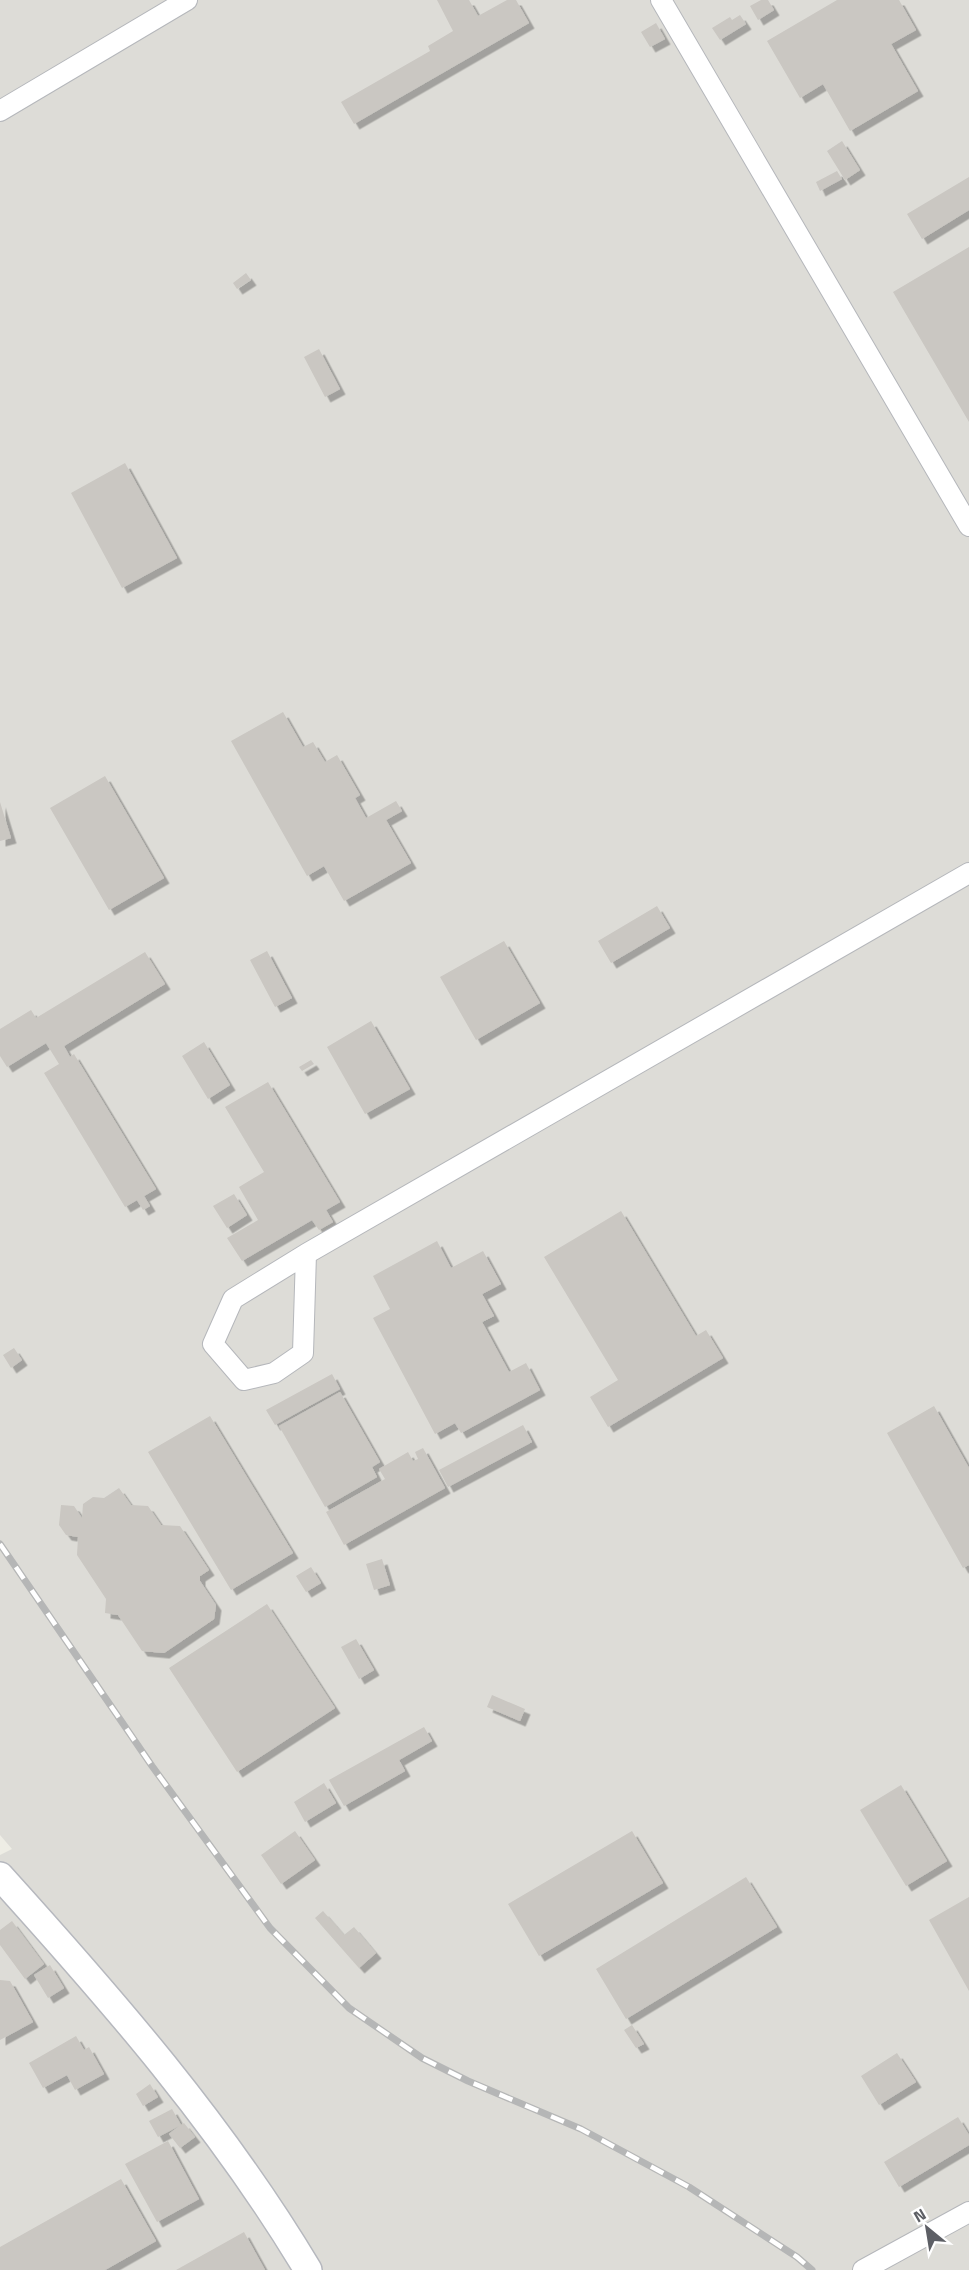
<svg xmlns="http://www.w3.org/2000/svg" width="969" height="2270" viewBox="0 0 969 2270" font-family="'Titillium Web',sans-serif">
	<style>
		.industrial { fill: #dddcd7 }
		.building { fill: #cac7c2; filter: url(#shadow) }
		.lines { fill: none; stroke-linecap: round; stroke-linejoin: round }
		.street-casing { stroke: #b5b7bb; stroke-width: 22 }
		.secondary-casing { stroke: #b6b8be; stroke-width: 30 }
		.street { stroke: #fff; stroke-width: 20 }
		.secondary { stroke: #fff; stroke-width: 27 }
		.rail-casing { stroke: #b5b6b6; stroke-width: 7 }
		.rail { stroke: #fff; stroke-width: 4.5; stroke-dasharray: 14; stroke-linecap: butt }
	</style>
	<defs>
		<filter id="shadow"><feDropShadow dx="5.5" dy="5.5" stdDeviation="0" flood-color="#0004"/></filter>
	</defs>
	<rect width="100%" height="100%" fill="#eeede5"/>
	<!-- industrial -->
	<path class="industrial" d="M0,0H969V2270H0V1855L12,1849L0,1835Z"/>
	<!-- building -->
	<path class="building" d="M437,0H469L478,16L507,0H516L529,23L354,124L341,102L430,51L428,46L453,31Z
		M761,0H768L774,10L758,20L750,6Z
		M837,0H899L916,30L891,44L918,91L850,131L823,84L800,98L767,41Z
		M740,15L746,24L720,40L712,28L730,17L732,20Z
		M656,23L665,39L650,47L641,32Z
		M842,141L860,170L845,180L827,151Z
		M837,171L842,179L820,191L816,182Z
		M969,177V210L922,239L907,214Z
		M969,247V422L893,292Z
		M246,273L251,280L237,289L233,283Z
		M319,349L340,389L325,397L304,357Z
		M125,463L177,558L122,588L71,493Z
		M283,712L303,747L313,742L325,762L337,755L360,795L355,798L366,818L396,801L402,811L386,820L411,863L344,901L324,866L307,876L231,741Z
		M105,776L164,878L109,910L50,808Z
		M0,802L11,838L0,841Z
		M657,906L670,928L611,963L598,941Z
		M504,941L540,1003L476,1040L440,977Z
		M267,951L292,998L275,1007L250,960Z
		M145,952L165,984L64,1046L70,1057L74,1054L156,1189L144,1196L150,1206L143,1210L137,1200L125,1207L44,1073L59,1064L46,1043L7,1067L0,1056V1029L31,1010L36,1018Z
		M371,1021L410,1089L365,1114L327,1047Z
		M204,1042L230,1085L208,1099L182,1056Z
		M311,1060L314,1064L302,1071L299,1067Z
		M268,1082L340,1202L326,1210L333,1222L319,1230L312,1220L242,1261L227,1238L258,1220L239,1187L264,1172L225,1107Z
		M234,1194L247,1215L227,1228L213,1206Z
		M621,1211L696,1336L706,1330L723,1358L608,1427L590,1397L618,1380L544,1257Z
		M437,1241L451,1268L483,1251L501,1284L482,1294L494,1316L482,1322L509,1372L526,1363L540,1390L461,1433L455,1423L435,1434L373,1318L390,1309L373,1276Z
		M14,1348L22,1360L11,1368L3,1355Z
		M332,1374L340,1389L275,1425L266,1410Z
		M340,1392L380,1462L372,1467L377,1477L325,1507L279,1426Z
		M934,1406L969,1468V1565L963,1568L887,1433Z
		M210,1416L293,1553L231,1590L148,1452Z
		M523,1425L532,1442L448,1487L439,1470Z
		M423,1448L445,1488L344,1545L326,1512L385,1479L379,1469L408,1452L413,1461L418,1459L415,1452Z
		M119,1488L131,1505L148,1506L161,1525L180,1526L209,1570L200,1576V1581L216,1605L214,1619L164,1653L142,1651L118,1615L105,1613L106,1599L77,1555L78,1537L66,1535L59,1525L61,1505L74,1506L82,1518L83,1504L93,1497L104,1498Z
		M382,1559L390,1585L374,1590L366,1564Z
		M311,1567L321,1583L306,1592L296,1576Z
		M267,1604L335,1708L237,1772L169,1668Z
		M356,1639L374,1670L359,1679L341,1647Z
		M492,1695L525,1709L520,1721L487,1707Z
		M424,1727L432,1741L399,1760L405,1771L344,1806L329,1780Z
		M324,1783L336,1803L305,1822L294,1802Z
		M901,1785L947,1861L906,1886L860,1810Z
		M295,1831L315,1860L281,1884L261,1855Z
		M632,1831L663,1883L539,1956L508,1904Z
		M746,1877L777,1927L626,2019L596,1969Z
		M969,1897V1991L929,1920Z
		M323,1911L344,1935L354,1927L376,1953L359,1968L315,1918Z
		M12,1921L44,1964L25,1979L0,1945V1930Z
		M50,1965L64,1988L48,1998L34,1975Z
		M0,1980L10,1981L33,2022L0,2040Z
		M632,2025L644,2044L636,2048L624,2030Z
		M76,2036L84,2050L89,2047L104,2074L75,2090L67,2075L43,2088L29,2063Z
		M897,2053L916,2082L879,2105L861,2076Z
		M150,2084L158,2097L143,2106L136,2094Z
		M172,2109L181,2125L184,2123L195,2137L180,2148L169,2134L179,2126L158,2137L149,2121Z
		M958,2117L969,2135V2145L899,2187L884,2162Z
		M168,2141L199,2199L157,2222L125,2164Z
		M121,2179L156,2241L105,2270H0V2247Z
		M244,2232L265,2270H176Z"/>
	<g class="lines">
		<!-- street casing -->
		<g class="street-casing">
			<path id="street" d="M661,0L969,526
				M0,111L187,0
				M306,1254L303,1353L274,1373L244,1380L213,1344L233,1299L306,1254L969,873
				M863,2270L969,2212"/>
		</g>
		<!-- secondary casing -->
		<g class="secondary-casing">
			<path id="secondary" d="M0,1876C112,2000 222,2126 308,2270"/>
		</g>
		<!-- street -->
		<use href="#street" class="street"/>
		<!-- secondary -->
		<use href="#secondary" class="secondary"/>
		<!-- rail casing -->
		<g class="rail-casing">
			<path id="rail" d="M0,1544L152,1766L270,1928L349,2008L422,2058L468,2081L581,2129L689,2187L797,2257L812,2270"/>
		</g>
		<!-- rail -->
		<use href="#rail" class="rail"/>
	</g>
	<!-- north arrow -->
	<g transform="translate(927 2228) rotate(330)" stroke="#ffffff" stroke-width="4.5" paint-order="stroke">
	<path d="M0-4.5L10 22L0 15L-10 22Z" fill="#5d5f65"/>
	<text y="-9" font-size="16" font-weight="bold" text-anchor="middle" fill="#5d5f65">N</text>
	</g>
</svg>
